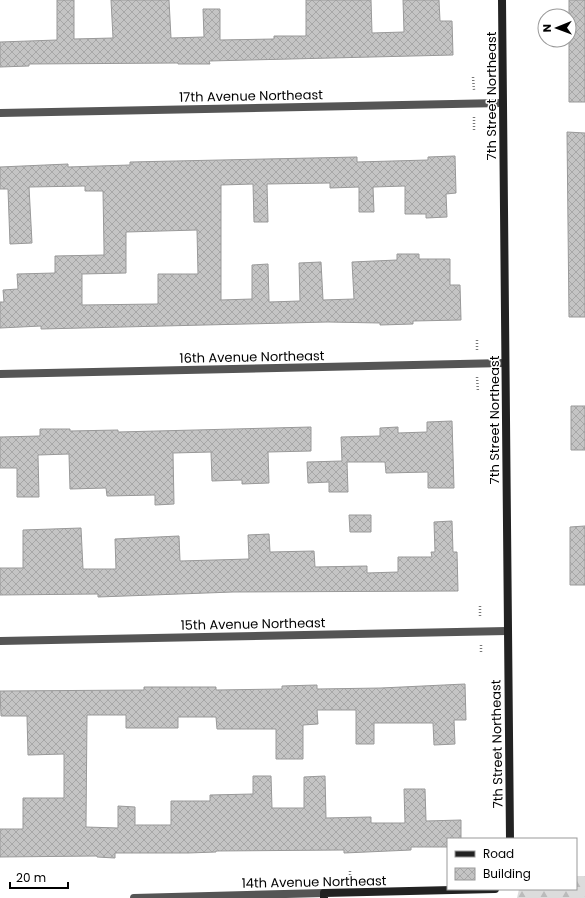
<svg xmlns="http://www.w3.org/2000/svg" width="585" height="898" viewBox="0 0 585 898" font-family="Poppins,sans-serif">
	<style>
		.forest { fill: url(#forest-firs) }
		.building { fill: url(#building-cross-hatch); stroke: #999; fill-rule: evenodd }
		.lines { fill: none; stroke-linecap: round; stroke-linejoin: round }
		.path { stroke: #777; stroke-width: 2.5; stroke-dasharray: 1 2; stroke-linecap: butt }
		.street { stroke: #555; stroke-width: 8 }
		.secondary { stroke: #222; stroke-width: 8 }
		.labels { text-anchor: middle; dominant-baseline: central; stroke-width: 3; stroke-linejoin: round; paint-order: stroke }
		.street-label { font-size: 13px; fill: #000; stroke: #fff }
	</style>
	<defs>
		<pattern id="forest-firs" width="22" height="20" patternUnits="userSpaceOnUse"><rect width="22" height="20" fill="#dcdcdc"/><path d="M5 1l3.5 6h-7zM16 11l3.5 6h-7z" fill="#bbb"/></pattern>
		<pattern id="building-cross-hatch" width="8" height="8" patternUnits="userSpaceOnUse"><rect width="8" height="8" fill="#c4c4c4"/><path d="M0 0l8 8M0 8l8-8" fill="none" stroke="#a7a7a7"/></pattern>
	</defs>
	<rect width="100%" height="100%" fill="#fff"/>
	<!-- forest -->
	<path class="forest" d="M576,876H585V898H517L519,889H576Z"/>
	<!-- building -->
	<path class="building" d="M57,0H74V39L113,38L111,0H169L171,38L204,37L203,9H220V40L274,39V36H306V0H371L372,33L404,32L403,0H439L440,21H452L453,55L209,61L210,64H178V63L29,64V66L0,67V42L57,40Z
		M569,0H585V102H569Z
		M567,132L585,133V317H569Z
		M455,156L456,193L446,194L447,217L426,218V214H405V186L373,187L374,212H359V187L330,188V183L267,184L268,222H254L253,184L221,185V300L252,299V265L268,264L269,302L300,301L299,263L321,262L323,300L354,299L352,262L397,260V254H419V259H450V285H460L461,320L413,321V324L380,325V323L328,322L41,329V326L0,328V302H4L3,290L18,289L17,274L55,273V256L104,255V249L103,191H85V186L29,187L32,243L10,244L8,189H0V167L68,164V167L130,165V162L357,157V162L428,160V157ZM197,230L198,274H158V304L82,305V274L126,273V232Z
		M571,406H585V450H571Z
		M452,421L454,488H428V472L386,473L385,462H347L348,492H329V482L308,483L307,462L342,461L341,437L380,436V428L398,427V433L427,432V422Z
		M311,427V451L268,452L269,483L242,484V480L212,481L211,452L173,453L174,504L155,505V495L107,496L106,488L70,489L69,454L38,455L39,497H17V468H0V437L40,436V429H70V431L118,430V432Z
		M349,515H371V532H350Z
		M452,521L453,552H457L458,591L233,592L98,597V594L0,595V568H23V530L81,528L83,569H116L115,539L179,536L180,561L249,559L248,535L269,534L270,552L314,551L315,567L367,566V573L398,572V557H432L431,552H435L434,522Z
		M585,526V585H570V527Z
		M465,684L466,720H454L455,744L434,745L433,723H374V744H356V710H317L318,724L303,725V759H276V729H217L216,717H178V728H126V715H87L86,827L118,828V806L135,807V825H171V801H210V795L253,794V776H271L272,808H304V777L325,776L326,818L371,817V823H405L404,789H425L426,821L461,820V839H448V847H411V850L344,853V850L216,851V852L188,853H115V858L97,857V856L0,857V829H23V798H64V754L28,755L27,716H1L0,691L144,690V687H216V690L282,689V686L317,685V689L381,688Z"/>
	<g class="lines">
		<!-- path -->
		<path class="path" d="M473,77L474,90
			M474,117V130
			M477,340V350
			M477,377L478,392
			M480,606V618
			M481,645V654
			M350,871V879"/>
		<!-- street -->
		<path class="street" d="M0,113L502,103
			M0,374L505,363
			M0,641L507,631
			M134,898L324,893"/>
		<!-- secondary -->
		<path class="secondary" d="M502,0L510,839
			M324,898V893L495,889"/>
	</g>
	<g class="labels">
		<!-- street labels -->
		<g class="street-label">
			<text transform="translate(251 96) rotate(-1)">17th Avenue Northeast</text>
			<text transform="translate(491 96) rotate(-90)">7th Street Northeast</text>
			<text transform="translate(252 357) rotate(-1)">16th Avenue Northeast</text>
			<text transform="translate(494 420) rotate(-90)">7th Street Northeast</text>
			<text transform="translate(253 624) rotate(-1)">15th Avenue Northeast</text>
			<text transform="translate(497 744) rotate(-91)">7th Street Northeast</text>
			<text transform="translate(314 882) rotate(-1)">14th Avenue Northeast</text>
		</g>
	</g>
	<!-- legend -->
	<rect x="447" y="838" width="130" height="52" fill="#ffffff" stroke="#999999"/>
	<rect x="455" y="851" width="20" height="6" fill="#222222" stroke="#999999"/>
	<text x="483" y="858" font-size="12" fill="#000000">Road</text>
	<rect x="455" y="868" width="20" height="12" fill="url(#building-cross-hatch)" stroke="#999999"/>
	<text x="483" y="878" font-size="12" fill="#000000">Building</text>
	<!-- north arrow -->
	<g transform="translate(557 28) rotate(269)"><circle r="19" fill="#ffffff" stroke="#999999"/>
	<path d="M0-3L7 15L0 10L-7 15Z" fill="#000000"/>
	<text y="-6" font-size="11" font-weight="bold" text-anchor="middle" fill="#000000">N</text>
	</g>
	<!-- scale -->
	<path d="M10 882v6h58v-6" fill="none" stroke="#000000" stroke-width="2"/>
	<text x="16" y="882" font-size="12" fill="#000000" stroke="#ffffff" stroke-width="3" paint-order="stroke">20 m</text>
</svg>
